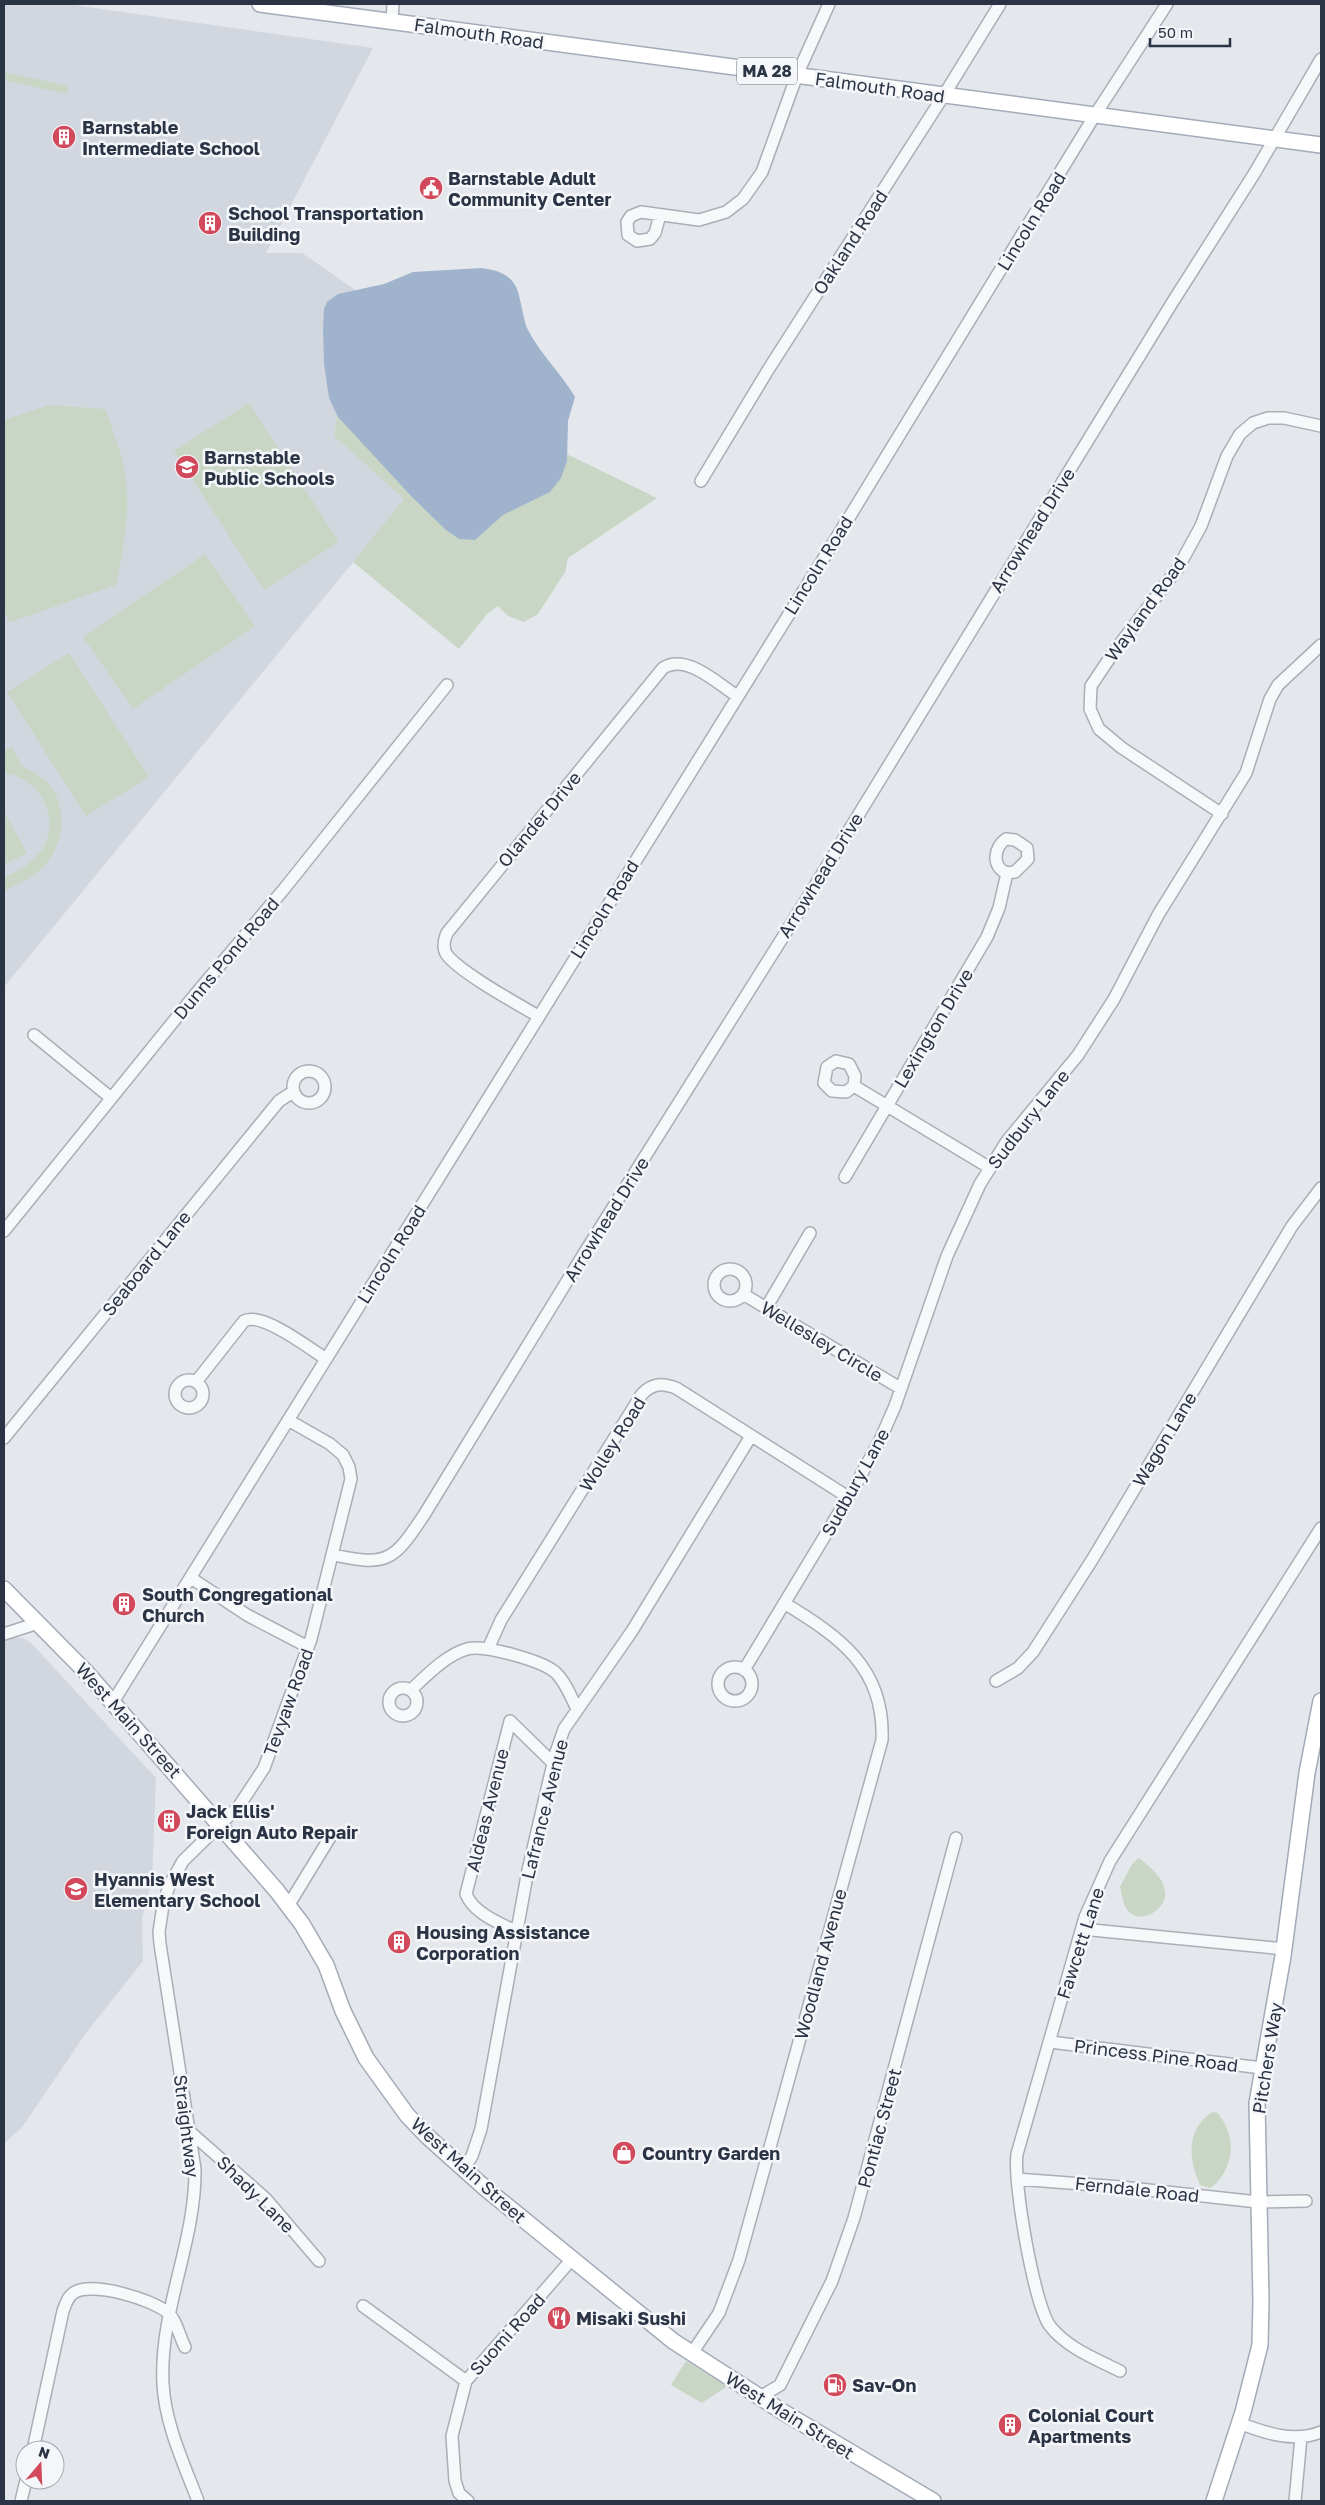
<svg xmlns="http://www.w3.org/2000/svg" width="1325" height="2505" viewBox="0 0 1325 2505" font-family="'Golos Text',sans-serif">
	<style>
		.built { fill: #d2d6de }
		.green { fill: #c9d6c5 }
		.water { fill: #9fb4cc }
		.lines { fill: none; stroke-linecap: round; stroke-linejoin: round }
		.minor-casing { stroke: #a9aeb7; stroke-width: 14 }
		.major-casing { stroke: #a3abb8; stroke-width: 18 }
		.minor { stroke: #f7f8fa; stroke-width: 11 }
		.major { stroke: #fff; stroke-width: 15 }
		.labels { text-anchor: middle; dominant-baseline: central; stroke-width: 5; stroke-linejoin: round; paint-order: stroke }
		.shield { fill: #f4f6f9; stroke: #676e7b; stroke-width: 1 }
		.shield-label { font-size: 16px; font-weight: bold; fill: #2b3445 }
		.street-label { font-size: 18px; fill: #2b3445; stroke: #f4f6f9 }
		.poi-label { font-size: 18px; font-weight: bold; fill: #2b3445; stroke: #f4f6f9; text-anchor: start }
	</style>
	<rect width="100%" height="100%" fill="#e4e7ec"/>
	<!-- built -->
	<path class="built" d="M4,4H67L373,48L266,253H302L357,291L334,436L405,499L4,987Z
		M13,1636L25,1639L32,1644L156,1778L152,1881L142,1918L143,1961L86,2033L23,2126L4,2144V1638Z"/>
	<!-- green -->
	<path class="green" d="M4,72L69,86L67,94L4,80Z
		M357,291L542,442L657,498L568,558L565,572L538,614L524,622L508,616L498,606L487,614L459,649L353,562L404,499L334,436Z
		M249,403L339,542L264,590L174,451Z
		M49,405L105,409C110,423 116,437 120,452C134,496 125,541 116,585L10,622L4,613V420Z
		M205,554L255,626L133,709L83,637Z
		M69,653L149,777L86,816L7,692Z
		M12,747C15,752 17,759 21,764C27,771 39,774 46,781C67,801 65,840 48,862C38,876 19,883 4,891V878C17,871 32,864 41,851C63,820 40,777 4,773V751Z
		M4,811L27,853L4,865Z
		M1139,1858C1149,1866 1163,1877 1165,1891C1168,1908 1142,1925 1129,1912C1123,1906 1122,1894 1120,1887L1132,1864Z
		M1212,2112L1218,2113C1223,2120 1228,2129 1230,2138C1234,2155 1225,2179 1210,2188L1200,2185C1188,2158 1186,2130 1212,2112Z
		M686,2361L726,2385V2387L702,2403L671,2385Z"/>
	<!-- water -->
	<path class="water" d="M482,268C494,270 505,272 513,282C521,291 522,318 528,330C541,355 561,373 575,397L568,421L567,461L561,478L550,492L503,515L475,540L459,539L446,530L412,497L338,417L329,398L324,364L323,328L324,309L327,302L338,294L384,284L413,272Z"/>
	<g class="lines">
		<!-- minor casing -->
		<g class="minor-casing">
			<path id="minor" d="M392,21L393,4
				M660,215L655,233L650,239L637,241L628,235L627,222L631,216L641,212L699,220L726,212L743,199L762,172L797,75L829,4
				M701,481L768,370L944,95L1000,4
				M1222,814L1122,748L1099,729L1090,709L1091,686L1113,653L1178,568L1201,526L1227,456L1240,434L1253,423L1268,418H1284L1321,426
				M538,1016C516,1003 461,973 447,955C442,948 444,940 447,933L663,668C686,653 717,683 737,696
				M34,1035L111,1098
				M293 1087a16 16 0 1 1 32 0a16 16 0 1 1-32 0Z
				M854,1086L855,1076L849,1064L836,1061L827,1067L824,1083L832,1091L846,1092L854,1086L990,1168
				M845,1177L987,937L999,908L1007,873L1015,872L1028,859L1027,848L1015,840L1006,839C994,847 991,867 1007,873
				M4,1231L194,996L284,889L447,685
				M714 1285a16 16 0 1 1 32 0a16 16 0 1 1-32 0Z
				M743,1294L900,1388
				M766,1308L810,1233
				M175 1394a14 14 0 1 1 28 0a14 14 0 1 1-28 0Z
				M196,1382L244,1321C261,1311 309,1348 326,1359
				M4,1438L279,1101L293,1092
				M334,1555C388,1567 394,1560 424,1515L580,1260L810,894L1172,303L1254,174L1321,59
				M191,1578L247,1615L308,1647
				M4,1634L38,1623
				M488,1649L501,1620L642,1394C653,1383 662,1383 676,1388L848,1497
				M718 1684a17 17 0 1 1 34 0a17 17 0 1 1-34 0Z
				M744,1670L855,1486L880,1440L895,1406L947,1256L980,1184L1007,1141L1078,1055L1114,999L1158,915L1246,773L1270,699L1278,685L1321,645
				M996,1681L1018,1668L1033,1652L1092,1560L1292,1226L1321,1188
				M389 1702a14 14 0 1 1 28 0a14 14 0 1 1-28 0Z
				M411,1690C427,1675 446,1655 467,1649C484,1644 542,1661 555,1672C565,1681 571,1697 577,1709
				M113,1702L850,516L1095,115L1167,4
				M288,1906L332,1834
				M1082,1929L1284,1949
				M517,1932C500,1923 474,1914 466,1894L510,1721L553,1763
				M1050,2042L1262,2068
				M189,2131L266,2199L319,2261
				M463,2169L472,2156L481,2129L528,1870L555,1755L564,1729L632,1631L751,1436
				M1017,2179L1121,2187L1258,2202L1306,2201
				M363,2306L466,2381
				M692,2353L719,2313L739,2260L882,1740C885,1668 840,1637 784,1603
				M1120,2371C1096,2359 1067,2348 1050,2326C1034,2304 1013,2182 1017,2154L1085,1917L1110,1861L1321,1528
				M760,2397L780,2385L832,2281L854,2218L956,1838
				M1239,2423C1265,2433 1294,2443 1321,2432
				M33,2450L63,2311C66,2303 68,2296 75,2292C94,2282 152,2299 168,2313C176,2319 180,2338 185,2347
				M21,2501L26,2480
				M198,2501C184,2464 165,2424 163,2384C159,2311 196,2242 195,2169L160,1944L159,1932L163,1905L169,1886L183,1861L239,1806L264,1768L311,1639L351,1479L349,1467L343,1455L330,1444L288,1420
				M468,2501L459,2493L455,2481L452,2436L466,2381L572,2259
				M1295,2501L1301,2437"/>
		</g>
		<!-- major casing -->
		<g class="major-casing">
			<path id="major" d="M260,4L1321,145
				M4,1589L86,1672L277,1891L302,1924L326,1965L343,2011L366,2058L407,2115L428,2137L485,2188L673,2341L783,2412L933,2501
				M1214,2501L1243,2412L1260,2345L1261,2301L1257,2103L1283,1956L1307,1773L1321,1701"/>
		</g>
		<!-- minor -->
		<use href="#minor" class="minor"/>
		<!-- major -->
		<use href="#major" class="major"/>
	</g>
	<!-- icons -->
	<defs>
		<g id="building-disc" transform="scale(1.25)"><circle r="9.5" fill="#d1495b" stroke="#f4f6f9"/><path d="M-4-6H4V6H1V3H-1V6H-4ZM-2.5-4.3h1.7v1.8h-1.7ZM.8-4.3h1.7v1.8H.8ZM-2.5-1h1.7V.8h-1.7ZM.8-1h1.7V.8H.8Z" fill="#fff"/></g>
		<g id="civic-disc" transform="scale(1.25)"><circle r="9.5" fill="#d1495b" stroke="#f4f6f9"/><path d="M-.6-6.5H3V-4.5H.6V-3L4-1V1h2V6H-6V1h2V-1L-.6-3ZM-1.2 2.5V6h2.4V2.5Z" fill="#fff"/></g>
		<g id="school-disc" transform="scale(1.25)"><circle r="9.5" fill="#d1495b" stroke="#f4f6f9"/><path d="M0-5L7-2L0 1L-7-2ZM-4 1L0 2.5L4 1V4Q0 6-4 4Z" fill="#fff"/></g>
		<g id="shop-disc" transform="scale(1.25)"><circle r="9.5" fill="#d1495b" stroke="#f4f6f9"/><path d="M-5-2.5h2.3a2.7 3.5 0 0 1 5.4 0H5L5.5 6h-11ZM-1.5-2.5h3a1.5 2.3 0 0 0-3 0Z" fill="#fff"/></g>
		<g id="restaurant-disc" transform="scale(1.25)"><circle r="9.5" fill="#d1495b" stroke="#f4f6f9"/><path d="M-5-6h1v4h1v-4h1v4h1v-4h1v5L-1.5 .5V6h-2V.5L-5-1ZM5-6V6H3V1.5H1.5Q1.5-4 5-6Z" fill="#fff"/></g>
		<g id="fuel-disc" transform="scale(1.25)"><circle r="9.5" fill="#d1495b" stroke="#f4f6f9"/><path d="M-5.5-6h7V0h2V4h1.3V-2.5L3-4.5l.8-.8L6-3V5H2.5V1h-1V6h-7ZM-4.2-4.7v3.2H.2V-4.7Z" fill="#fff"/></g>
	</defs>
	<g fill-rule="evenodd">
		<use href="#building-disc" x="64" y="137"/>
		<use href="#civic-disc" x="431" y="188"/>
		<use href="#building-disc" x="210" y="223"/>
		<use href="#school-disc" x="187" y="467"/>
		<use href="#building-disc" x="124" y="1604"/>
		<use href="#building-disc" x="169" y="1821"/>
		<use href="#school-disc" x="76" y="1889"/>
		<use href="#building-disc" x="399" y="1942"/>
		<use href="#shop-disc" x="624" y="2153"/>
		<use href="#restaurant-disc" x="559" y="2318"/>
		<use href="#fuel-disc" x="835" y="2385"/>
		<use href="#building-disc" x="1010" y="2425"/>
	</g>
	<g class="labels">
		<!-- shield labels -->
		<rect class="shield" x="737" y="57.5" width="60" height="27" rx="4"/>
		<g class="shield-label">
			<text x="767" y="71">MA 28</text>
		</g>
		<!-- street labels -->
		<g class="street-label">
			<text transform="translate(479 33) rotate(8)">Falmouth Road</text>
			<text transform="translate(880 87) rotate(8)">Falmouth Road</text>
			<text transform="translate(1031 221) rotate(-58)">Lincoln Road</text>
			<text transform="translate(850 242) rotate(-57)">Oakland Road</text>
			<text transform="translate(1032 530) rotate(-58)">Arrowhead Drive</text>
			<text transform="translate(818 565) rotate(-58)">Lincoln Road</text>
			<text transform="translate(1145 609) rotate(-54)">Wayland Road</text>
			<text transform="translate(539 819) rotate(-50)">Olander Drive</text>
			<text transform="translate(820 875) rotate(-58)">Arrowhead Drive</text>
			<text transform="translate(604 909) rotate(-58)">Lincoln Road</text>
			<text transform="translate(226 958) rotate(-50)">Dunns Pond Road</text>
			<text transform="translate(933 1028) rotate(-59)">Lexington Drive</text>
			<text transform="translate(1028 1119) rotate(-52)">Sudbury Lane</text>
			<text transform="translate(606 1219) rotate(-58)">Arrowhead Drive</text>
			<text transform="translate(391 1254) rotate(-58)">Lincoln Road</text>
			<text transform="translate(146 1263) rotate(-51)">Seaboard Lane</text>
			<text transform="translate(822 1341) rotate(31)">Wellesley Circle</text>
			<text transform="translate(1164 1439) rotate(-59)">Wagon Lane</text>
			<text transform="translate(612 1444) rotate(-58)">Wolley Road</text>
			<text transform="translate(855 1482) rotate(-61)">Sudbury Lane</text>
			<text transform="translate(288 1702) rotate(-70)">Tevyaw Road</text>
			<text transform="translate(129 1720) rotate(48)">West Main Street</text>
			<text transform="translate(544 1809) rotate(-76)">Lafrance Avenue</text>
			<text transform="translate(487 1810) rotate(-76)">Aldeas Avenue</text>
			<text transform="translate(1080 1943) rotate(-72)">Fawcett Lane</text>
			<text transform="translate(820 1964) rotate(-75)">Woodland Avenue</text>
			<text transform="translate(1156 2055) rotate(7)">Princess Pine Road</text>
			<text transform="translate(1267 2058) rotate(-81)">Pitchers Way</text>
			<text transform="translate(187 2126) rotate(83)">Straightway</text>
			<text transform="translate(879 2128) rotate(-75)">Pontiac Street</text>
			<text transform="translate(469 2170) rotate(42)">West Main Street</text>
			<text transform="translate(1137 2189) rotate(6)">Ferndale Road</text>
			<text transform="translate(256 2194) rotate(45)">Shady Lane</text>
			<text transform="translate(507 2334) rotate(-48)">Suomi Road</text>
			<text transform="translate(790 2415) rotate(32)">West Main Street</text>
		</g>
		<!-- poi labels -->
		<g class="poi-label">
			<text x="82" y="127">Barnstable<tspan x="82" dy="21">Intermediate School</tspan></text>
			<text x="448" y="178">Barnstable Adult<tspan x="448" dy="21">Community Center</tspan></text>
			<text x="228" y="213">School Transportation<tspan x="228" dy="21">Building</tspan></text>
			<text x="204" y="457">Barnstable<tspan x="204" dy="21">Public Schools</tspan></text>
			<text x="142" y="1594">South Congregational<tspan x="142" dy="21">Church</tspan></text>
			<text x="186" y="1811">Jack Ellis'<tspan x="186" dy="21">Foreign Auto Repair</tspan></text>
			<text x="94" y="1879">Hyannis West<tspan x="94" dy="21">Elementary School</tspan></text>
			<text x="416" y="1932">Housing Assistance<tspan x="416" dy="21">Corporation</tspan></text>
			<text x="642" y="2153">Country Garden</text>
			<text x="576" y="2318">Misaki Sushi</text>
			<text x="852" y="2385">Sav-On</text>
			<text x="1028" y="2415">Colonial Court<tspan x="1028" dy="21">Apartments</tspan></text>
		</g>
	</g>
	<!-- border -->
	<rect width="1325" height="2505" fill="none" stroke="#2b3445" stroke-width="10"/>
	<!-- north arrow -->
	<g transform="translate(40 2465) rotate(19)"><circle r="24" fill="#f4f6f9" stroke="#a4a8b1"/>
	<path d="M0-4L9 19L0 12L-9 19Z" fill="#d1495b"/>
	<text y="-8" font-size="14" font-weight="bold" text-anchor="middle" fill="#2b3445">N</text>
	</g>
	<!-- scale -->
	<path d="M1150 38v8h80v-8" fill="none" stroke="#2b3445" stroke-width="2.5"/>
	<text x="1158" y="38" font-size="15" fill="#2b3445" stroke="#f4f6f9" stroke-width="4" paint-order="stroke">50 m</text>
</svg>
